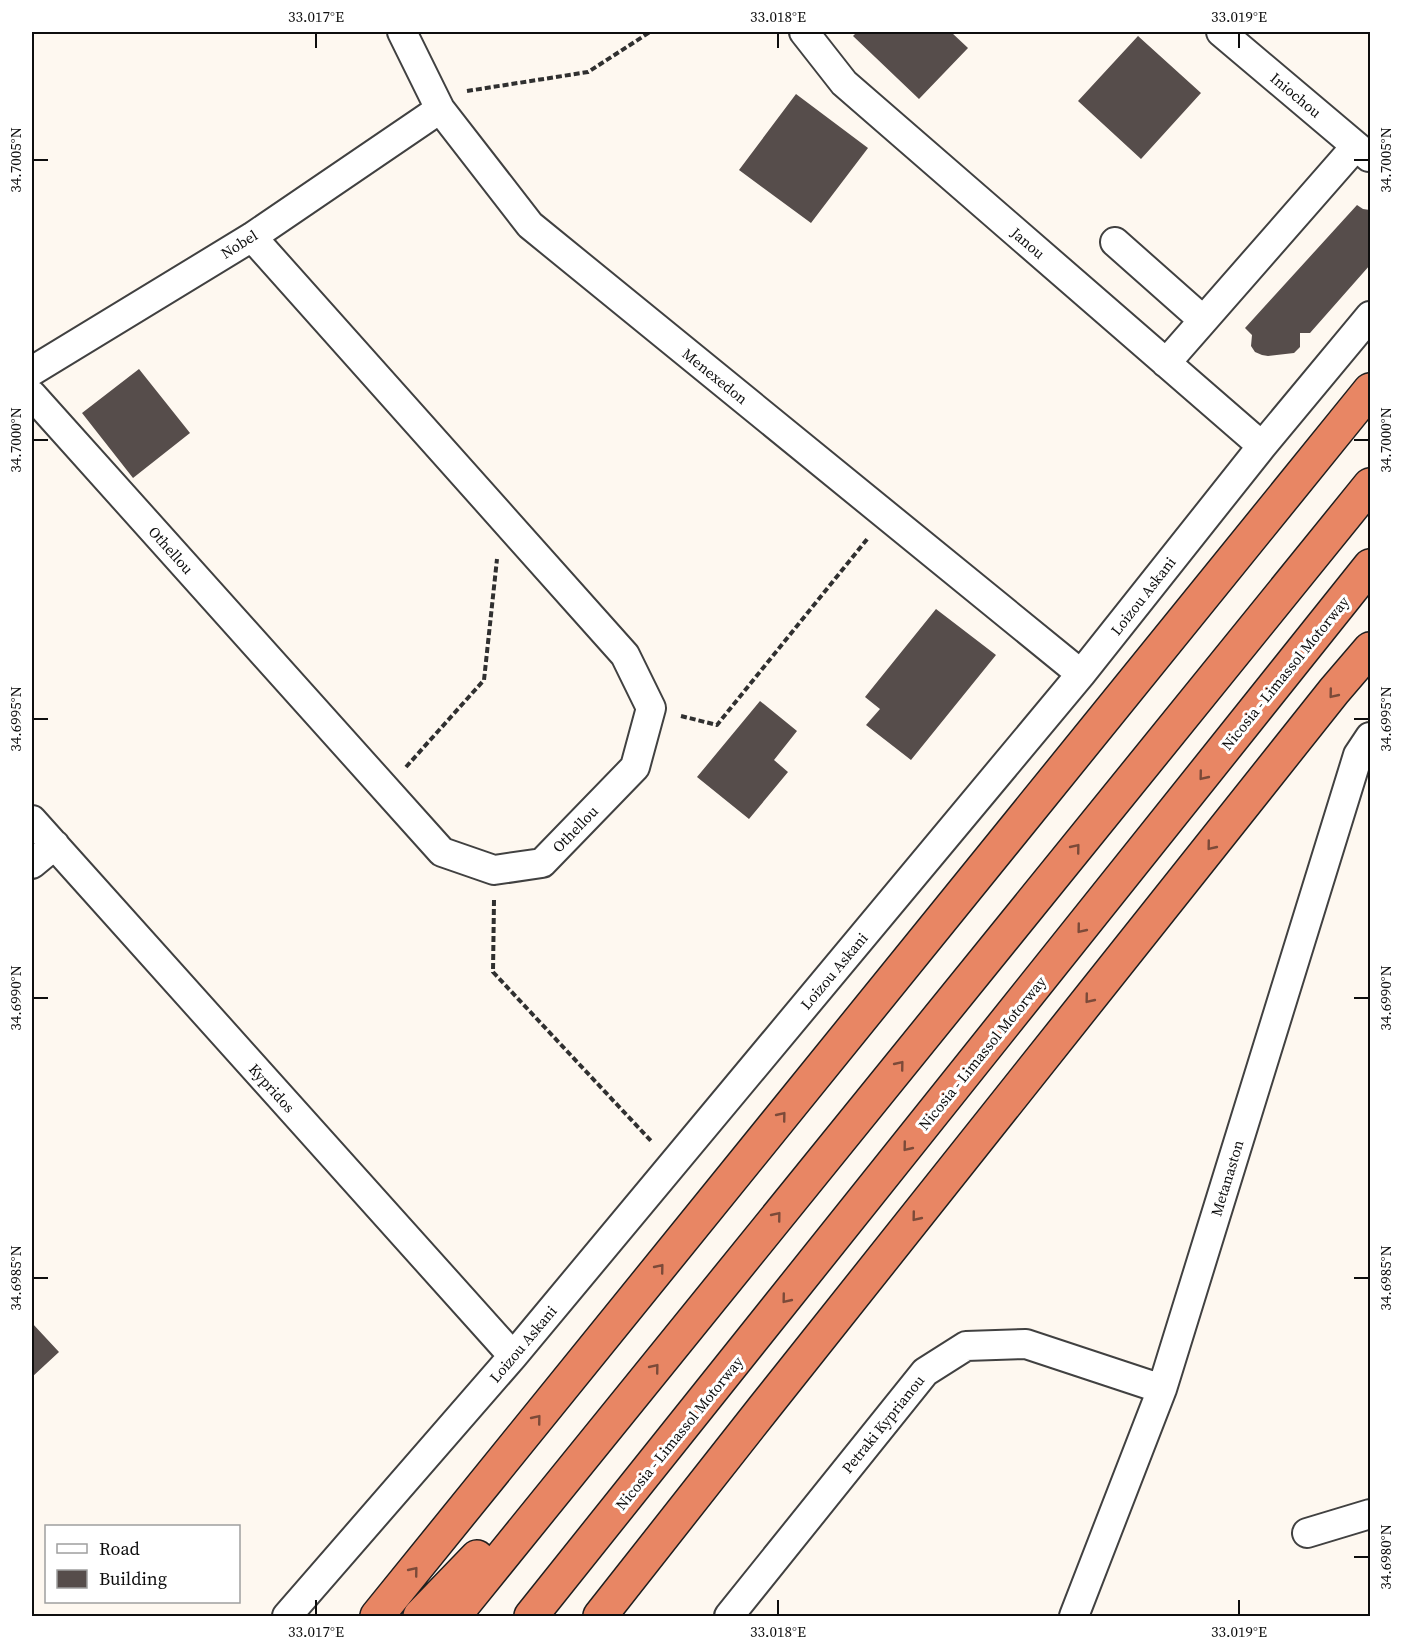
<svg xmlns="http://www.w3.org/2000/svg" width="1402" height="1648" viewBox="0 0 1402 1648" font-family="'Source Serif 4',serif">
	<style>
		.building { fill: #564d4b }
		.lines { fill: none; stroke-linecap: round; stroke-linejoin: round }
		.street-casing { stroke: #414141; stroke-width: 32 }
		.highway-casing { stroke: #1f1f1f; stroke-width: 36 }
		.path { stroke: #303030; stroke-width: 4; stroke-dasharray: 6 3; stroke-linecap: butt }
		.street { stroke: #fff; stroke-width: 28 }
		.highway { stroke: #e88664; stroke-width: 33 }
		.oneway { stroke: #7b4a39 }
		.ticks { fill: none; stroke: #0e0e0e; stroke-width: 2 }
		.labels { text-anchor: middle; dominant-baseline: central; stroke-width: 6; stroke-linejoin: round; paint-order: stroke }
		.street-label { font-size: 15px; fill: #0e0e0e; stroke: #fff }
		.neatline { fill: none; stroke: #0e0e0e; stroke-width: 2 }
		.ticks-label { font-size: 15px; text-anchor: middle; fill: #0e0e0e }
	</style>
	<rect width="100%" height="100%" fill="#fef8f0"/>
	<!-- building -->
	<path class="building" d="M857,32H951L968,48L919,99L853,36Z
		M1138,36L1201,93L1141,159L1078,101Z
		M796,94L868,148L811,223L739,170Z
		M1357,205L1363,209L1370,210V251H1368L1370,265L1310,333H1300V347L1294,353L1268,356L1262,355L1255,352L1251,346L1252,335L1245,328Z
		M139,369L190,433L133,478L82,413Z
		M936,609L996,655L911,760L866,725L880,709L865,697Z
		M760,701L797,731L774,760L788,772L749,819L697,777Z
		M32,1323L59,1352L32,1377Z"/>
	<g class="lines">
		<!-- street casing -->
		<g class="street-casing">
			<path id="street" d="M402,32L440,109L530,225L1081,674
				M804,32L844,83L1262,446
				M1221,32L1369,157
				M1115,242L1203,320
				M1166,363L1356,146
				M32,371L252,237L440,109
				M32,395L442,852L494,870L542,863L635,767L651,708L625,655L252,237
				M32,820L513,1356
				M32,864L55,845
				M1307,1533L1370,1514
				M287,1616L513,1356L1081,674L1262,446L1370,316
				M729,1616L925,1372L966,1346L1026,1344L1162,1389
				M1074,1616L1162,1389L1358,755L1370,737"/>
		</g>
		<!-- highway casing -->
		<g class="highway-casing">
			<path id="highway" d="M377,1616L1370,390
				M420,1616L477,1557
				M454,1616L1370,485
				M531,1616L1370,566
				M600,1616L763,1409L1334,691L1370,649"/>
		</g>
		<!-- path -->
		<path class="path" d="M467,91L588,72L650,32
			M681,716L717,725L868,538
			M406,767L484,680L497,559
			M494,900L493,972L652,1142"/>
		<!-- street -->
		<use href="#street" class="street"/>
		<!-- highway -->
		<use href="#highway" class="highway"/>
	</g>
	<!-- one-way arrows -->
	<defs><path id="oneway-chevron" d="M-2-3.5L2.5 0L-2 3.5" fill="none" stroke-width="1.6" stroke-linecap="round" stroke-linejoin="round" transform="scale(1.5)"/></defs>
	<g class="oneway">
		<use href="#oneway-chevron" transform="translate(1333 694) rotate(129)"/>
		<use href="#oneway-chevron" transform="translate(1203 776) rotate(129)"/>
		<use href="#oneway-chevron" transform="translate(1211 846) rotate(129)"/>
		<use href="#oneway-chevron" transform="translate(1076 848) rotate(-51)"/>
		<use href="#oneway-chevron" transform="translate(1081 929) rotate(129)"/>
		<use href="#oneway-chevron" transform="translate(1089 999) rotate(129)"/>
		<use href="#oneway-chevron" transform="translate(900 1065) rotate(-51)"/>
		<use href="#oneway-chevron" transform="translate(782 1116) rotate(-51)"/>
		<use href="#oneway-chevron" transform="translate(907 1147) rotate(129)"/>
		<use href="#oneway-chevron" transform="translate(777 1216) rotate(-51)"/>
		<use href="#oneway-chevron" transform="translate(916 1217) rotate(129)"/>
		<use href="#oneway-chevron" transform="translate(660 1268) rotate(-51)"/>
		<use href="#oneway-chevron" transform="translate(786 1299) rotate(129)"/>
		<use href="#oneway-chevron" transform="translate(655 1368) rotate(-51)"/>
		<use href="#oneway-chevron" transform="translate(537 1419) rotate(-51)"/>
		<use href="#oneway-chevron" transform="translate(414 1571) rotate(-51)"/>
	</g>
	<!-- ticks -->
	<path class="ticks" d="M316,33V48M778,33V48M1239,33V48M33,160H48M1354,160H1369M33,440H48M1354,440H1369M33,719H48M1354,719H1369M33,998H48M1354,998H1369M33,1278H48M1354,1278H1369M1354,1557H1369M316,1600V1615M778,1600V1615M1239,1600V1615"/>
	<g class="labels">
		<!-- street labels -->
		<g class="street-label">
			<text transform="translate(1296 95) rotate(40)">Iniochou</text>
			<text transform="translate(1028 243) rotate(41)">Janou</text>
			<text transform="translate(239 244) rotate(-32)">Nobel</text>
			<text transform="translate(715 376) rotate(39)">Menexedon</text>
			<text transform="translate(171 550) rotate(48)">Othellou</text>
			<text transform="translate(1143 596) rotate(-52)">Loizou Askani</text>
			<text transform="translate(1285 673) rotate(-51)">Nicosia - Limassol Motorway</text>
			<text transform="translate(575 829) rotate(-46)">Othellou</text>
			<text transform="translate(834 971) rotate(-50)">Loizou Askani</text>
			<text transform="translate(982 1053) rotate(-51)">Nicosia - Limassol Motorway</text>
			<text transform="translate(272 1088) rotate(48)">Kypridos</text>
			<text transform="translate(1227 1178) rotate(-73)">Metanaston</text>
			<text transform="translate(523 1344) rotate(-50)">Loizou Askani</text>
			<text transform="translate(883 1424) rotate(-51)">Petraki Kyprianou</text>
			<text transform="translate(679 1433) rotate(-51)">Nicosia - Limassol Motorway</text>
		</g>
	</g>
	<!-- border -->
	<rect width="1402" height="1648" fill="none" stroke="#ffffff" stroke-width="66"/>
	<!-- legend -->
	<rect x="45" y="1525" width="195" height="78" fill="#ffffff" stroke="#9f9f9f" stroke-width="1.5"/>
	<rect x="57" y="1544" width="30" height="9" fill="#ffffff" stroke="#9f9f9f" stroke-width="1.5"/>
	<text x="99" y="1555" font-size="18" fill="#0e0e0e">Road</text>
	<rect x="57" y="1570" width="30" height="18" fill="#564d4b" stroke="#9f9f9f" stroke-width="1.5"/>
	<text x="99" y="1585" font-size="18" fill="#0e0e0e">Building</text>
	<rect x="33" y="33" width="1336" height="1582" class="neatline"/>
	<g class="ticks-label">
		<text x="316" y="22">33.017°E</text>
		<text x="778" y="22">33.018°E</text>
		<text x="1239" y="22">33.019°E</text>
		<text transform="translate(16 160) rotate(-90)" y="5">34.7005°N</text>
		<text transform="translate(1386 160) rotate(-90)" y="5">34.7005°N</text>
		<text transform="translate(16 440) rotate(-90)" y="5">34.7000°N</text>
		<text transform="translate(1386 440) rotate(-90)" y="5">34.7000°N</text>
		<text transform="translate(16 719) rotate(-90)" y="5">34.6995°N</text>
		<text transform="translate(1386 719) rotate(-90)" y="5">34.6995°N</text>
		<text transform="translate(16 998) rotate(-90)" y="5">34.6990°N</text>
		<text transform="translate(1386 998) rotate(-90)" y="5">34.6990°N</text>
		<text transform="translate(16 1278) rotate(-90)" y="5">34.6985°N</text>
		<text transform="translate(1386 1278) rotate(-90)" y="5">34.6985°N</text>
		<text transform="translate(1386 1557) rotate(-90)" y="5">34.6980°N</text>
		<text x="316" y="1637">33.017°E</text>
		<text x="778" y="1637">33.018°E</text>
		<text x="1239" y="1637">33.019°E</text>
	</g>
</svg>
